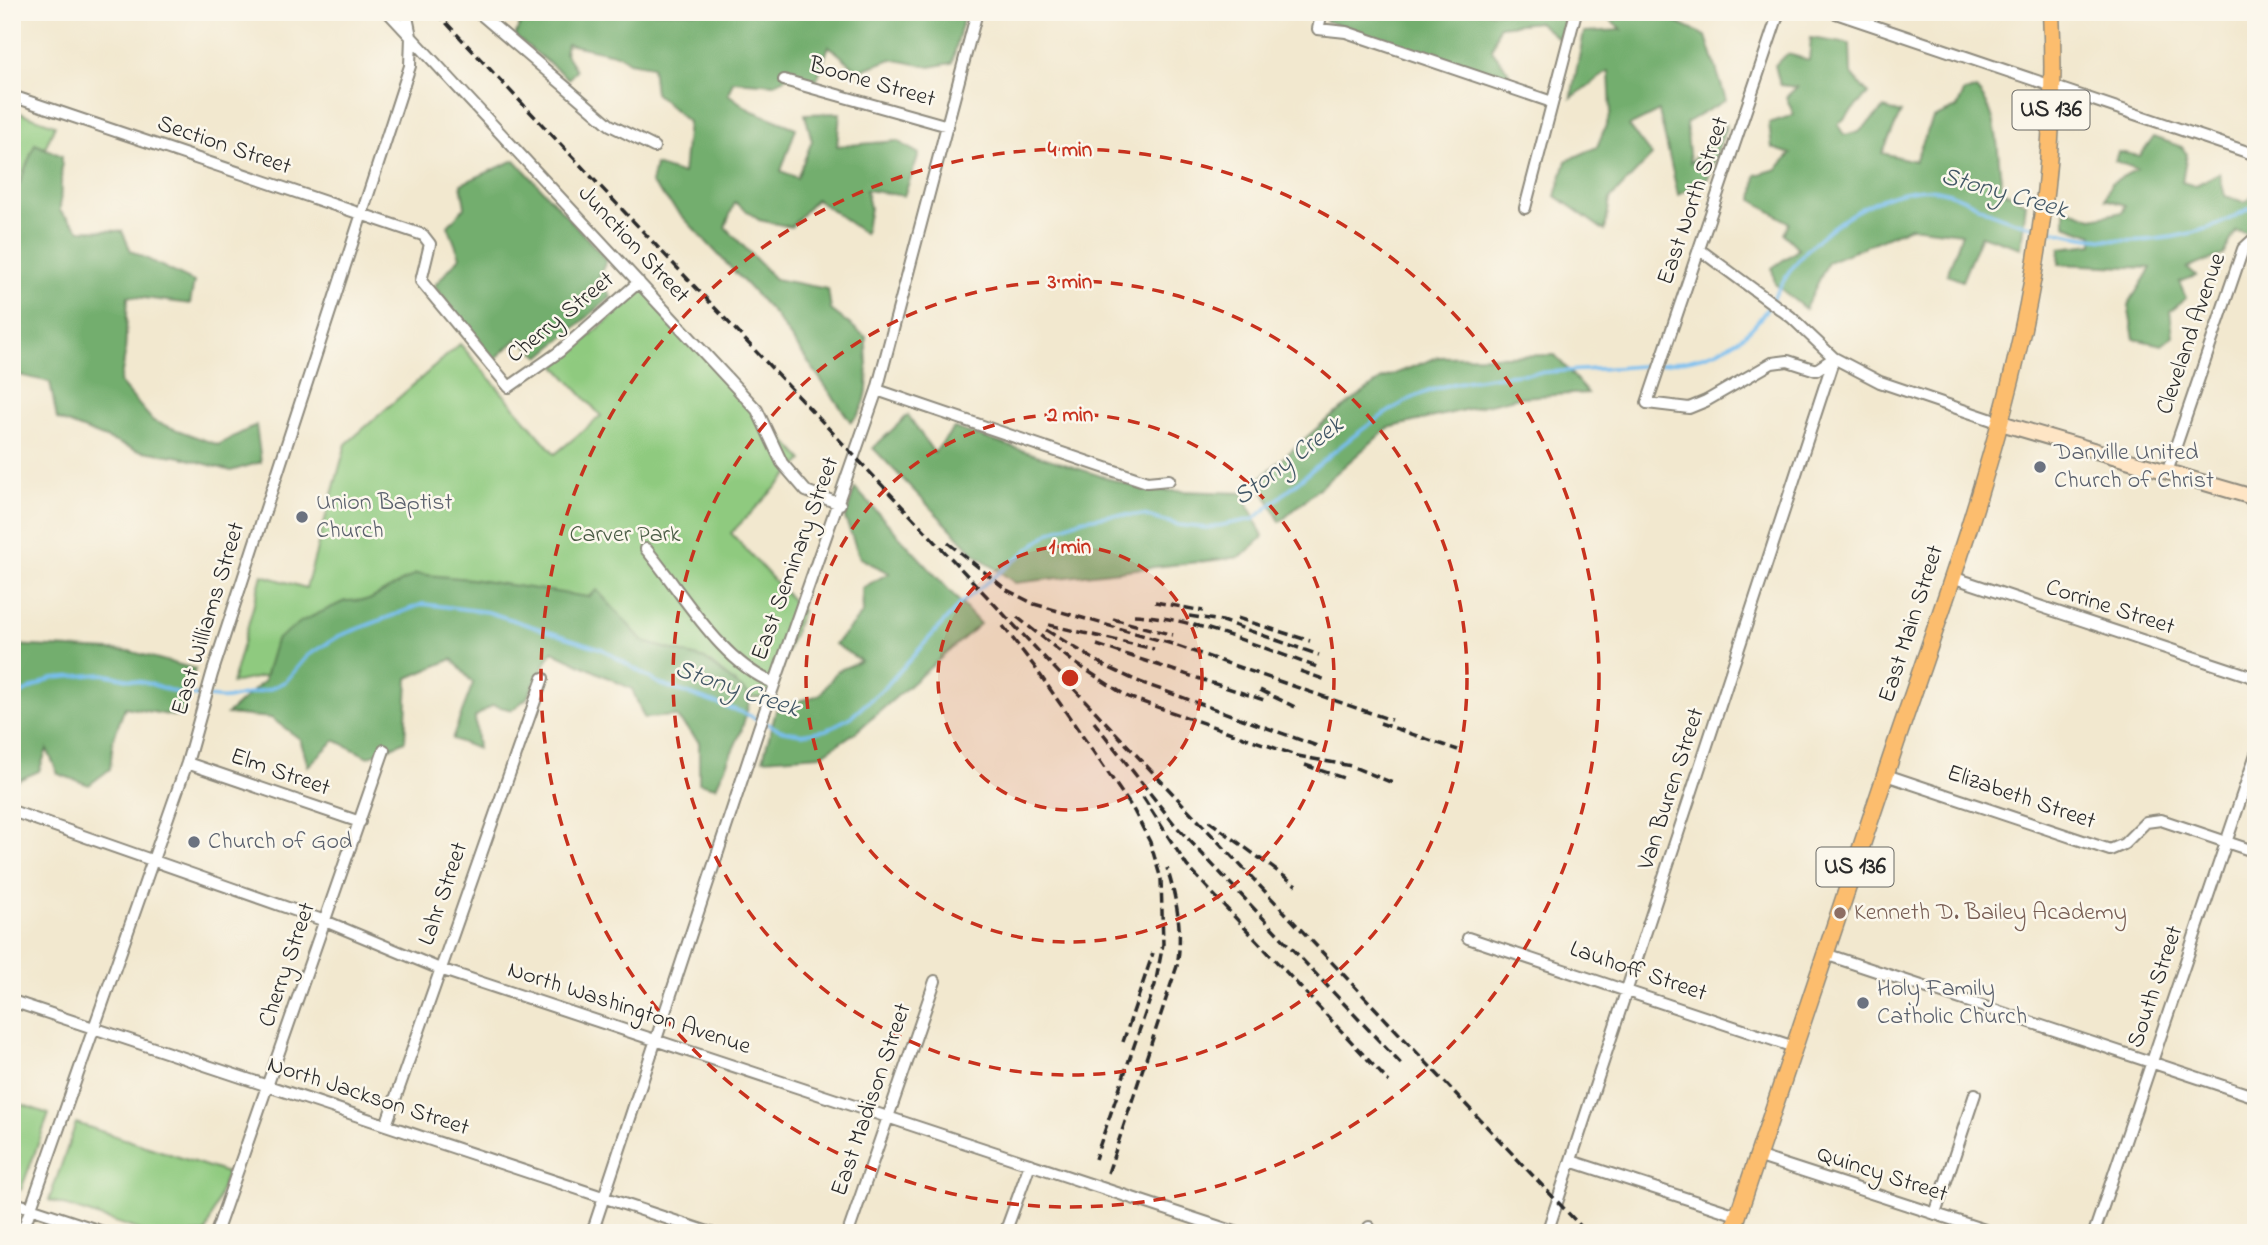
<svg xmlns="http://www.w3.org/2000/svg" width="2268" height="1245" viewBox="0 0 2268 1245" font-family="'Indie Flower',sans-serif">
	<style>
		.green { fill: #8fca7f; stroke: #5d7a55; stroke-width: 2 }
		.forest { fill: #73ae6e; stroke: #4f6c4c; stroke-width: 2 }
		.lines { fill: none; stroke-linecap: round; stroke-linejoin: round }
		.stream { stroke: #79bff0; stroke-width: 3.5 }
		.street-casing { stroke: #8e8a7d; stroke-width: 14 }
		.secondary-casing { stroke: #8e8a7d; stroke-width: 18 }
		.primary-casing { stroke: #8e8a7d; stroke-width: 19 }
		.street { stroke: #fff; stroke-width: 10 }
		.secondary { stroke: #fee5c5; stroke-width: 14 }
		.primary { stroke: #fcbd6e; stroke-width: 16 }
		.rail { stroke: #2b2b2b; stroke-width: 3.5; stroke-dasharray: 10 5; stroke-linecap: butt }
		.ring { fill: none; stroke: #c8321e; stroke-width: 3.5; stroke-dasharray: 12 9 }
		.worship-dot { fill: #6b7280; stroke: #fbf7ec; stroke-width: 2.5 }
		.education-dot { fill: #8d6e63; stroke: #fbf7ec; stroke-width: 2.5 }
		.labels { text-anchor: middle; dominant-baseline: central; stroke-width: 5; stroke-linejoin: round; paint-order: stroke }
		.shield { fill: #fbf7ec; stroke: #696865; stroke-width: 2 }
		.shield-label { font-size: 23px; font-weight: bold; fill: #2b2b2b }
		.street-label { font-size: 24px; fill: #2b2b2b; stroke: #fbf7ec }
		.worship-label { font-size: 24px; fill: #5b616d; stroke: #fbf7ec; text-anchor: start }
		.park-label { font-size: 24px; fill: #495b44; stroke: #fbf7ec }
		.education-label { font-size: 24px; fill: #785e54; stroke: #fbf7ec; text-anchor: start }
		.water-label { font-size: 26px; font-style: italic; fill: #425766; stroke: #fbf7ec }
		.centre { fill: #c8321e; stroke: #fbf7ec; stroke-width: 3.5 }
		.ring-label { font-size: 21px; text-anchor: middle; font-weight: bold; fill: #c8321e; stroke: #fbf7ec; stroke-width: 5; stroke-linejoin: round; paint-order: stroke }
	</style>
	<rect width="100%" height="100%" fill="#fbf7ec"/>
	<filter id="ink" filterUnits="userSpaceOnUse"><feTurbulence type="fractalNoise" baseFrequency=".0143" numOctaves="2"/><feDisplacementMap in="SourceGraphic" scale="14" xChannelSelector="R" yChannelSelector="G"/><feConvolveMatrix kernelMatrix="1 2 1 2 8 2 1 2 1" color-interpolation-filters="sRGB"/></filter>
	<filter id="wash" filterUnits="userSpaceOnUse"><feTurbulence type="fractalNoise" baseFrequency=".00686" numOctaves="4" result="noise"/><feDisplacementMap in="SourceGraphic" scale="28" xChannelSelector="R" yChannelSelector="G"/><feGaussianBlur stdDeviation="1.57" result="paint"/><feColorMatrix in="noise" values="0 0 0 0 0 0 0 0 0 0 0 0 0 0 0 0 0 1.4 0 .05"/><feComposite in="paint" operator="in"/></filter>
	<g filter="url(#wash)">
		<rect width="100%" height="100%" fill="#f2e8cf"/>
		<!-- green -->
		<path class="green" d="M12,110L55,125L45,148L35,144L12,203Z
			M645,289L803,460L731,533L802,611L770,697L734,698L607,640L265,676L232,683L262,575L306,588L346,444L460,344L555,454L601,416L555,365Z
			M12,1101L49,1114L21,1190L12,1187Z
			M76,1123L227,1173L206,1233H148L49,1200Z"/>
		<!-- forest -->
		<path class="forest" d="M520,12H965L952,63L930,67L891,59L859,71L829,46L815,85L788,76L774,84L733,81L728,94L750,110L796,128L781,171L797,178L812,141L805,114L840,113L837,146L897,141L919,154L904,196L866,190L870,208L865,234L816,199L791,227L759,220L735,202L725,227L775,279L828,289L831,310L866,337C865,364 876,402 851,422L774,314L651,183L655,165L683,174L688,122L655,93L652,66L629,62L619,55L567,44L565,53L576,70L569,79L515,36L522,19Z
			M1328,12H1567L1559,39L1538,22L1499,26L1492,50L1509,72L1502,80L1326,21Z
			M1601,12H1664V17L1706,36L1726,100L1686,123L1690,163L1727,124L1708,178L1678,195L1659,111L1629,126L1652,156L1610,199L1605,231L1556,196L1566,161L1597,147L1611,113L1609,71L1571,98L1584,32L1622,30Z
			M1811,38L1850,44L1851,73L1868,94L1838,125L1844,135L1859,132L1884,108L1901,113L1882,153L1915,161L1933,118L1957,108L1964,92L1976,89C2003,117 1995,155 2003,191L2026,203L2021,248L1981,235L1962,281L1947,275L1962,233L1910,227L1828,262L1805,309L1775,284L1772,268L1799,249L1784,234L1789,223L1753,200L1756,175L1777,169L1791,154L1772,148L1769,123L1794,115L1786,97L1797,87L1780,85L1775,65L1788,54L1809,60Z
			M2154,137L2182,147L2187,154L2182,182L2195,186L2219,173L2225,196L2245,202L2256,194V235L2236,231L2223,255L2187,268L2196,276L2179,282L2186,298L2170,311L2173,336L2162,345L2134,339L2128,305L2151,268L2059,264L2060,248L2093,244V235L2065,225V208L2092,218L2123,212L2125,205L2105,199L2111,183L2137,169L2115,161L2118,152L2140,156Z
			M35,144L62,156L60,211L80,230L122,231L131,251L194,282L190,304L128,296L125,355L120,383L153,421L218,445L256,425L261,462L231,471L181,457L136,450L57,419L50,382L19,375L12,377V203Z
			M515,160L607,260L599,276L611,297L540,357L518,338L494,360L434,286L460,257L448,226L465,207L461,184Z
			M1555,355L1588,393L1519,397L1388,428L1280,522L1258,480L1324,422L1382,379L1438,357Z
			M908,415L934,453L954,428L1144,490L1243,493L1263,537L1241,557L1015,583L975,554L873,448Z
			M855,488L980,624L856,732L821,755L763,759L777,707L820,695L837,671L861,661L835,644L863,613L862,588L889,573L860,558L845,518Z
			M416,574L471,579L588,597L597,590L644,642L705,659L751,696L741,732L716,787L699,783V742L676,716L644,718L632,689L552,651L527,698L512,710L493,705L475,717L478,749L452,739L473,683L452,659L408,678L405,741L368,757L335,740L308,766L300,739L271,718L227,714L264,681L276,640L302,621L345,601L369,600Z
			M12,645L129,651L195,669L180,717L125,707L113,740L110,769L89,785L58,774L47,749L39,771L12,783Z"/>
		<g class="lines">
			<!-- stream -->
			<path class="stream" d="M2046,229C2102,244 2156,246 2212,227C2227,222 2240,212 2256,206
				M12,698L52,678L103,674L151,684L181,694L227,699L270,689L286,681L307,656L339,636L423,604L488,612L602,649L660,684L744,713L780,730L802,734L826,730L851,717L887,685L960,604L1049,533L1080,520L1112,515H1143L1178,525L1207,528L1254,519C1301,481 1369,415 1424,393C1477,371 1569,372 1628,367C1666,364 1706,362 1739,339C1765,321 1775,291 1793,267C1820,230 1869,196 1916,190C1944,186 1965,200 1990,212C2004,219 2020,223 2035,227"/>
		</g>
	</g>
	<g filter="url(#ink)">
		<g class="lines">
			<!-- street casing -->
			<g class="street-casing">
				<path id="street" d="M388,12L757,410L782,463L806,491L840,504
					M478,12L610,125L654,147
					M1322,12L1318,29L1346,32L1552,102
					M1779,12L1647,403L1689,408L1706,401L1772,363L1788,361L1816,370L1834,358L1880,382L2001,423
					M1833,12L2256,155
					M784,80L948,126
					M12,96L423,235L430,244L421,281L509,387L559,352L639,282
					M1525,208L1576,12
					M877,390L1147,482L1169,480
					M2167,472L2243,249L2256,237
					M646,549C683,593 720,662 774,683
					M1952,577L2256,678
					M187,763L360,822
					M1886,775L2110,850L2124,844L2146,822L2161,820L2256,852
					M12,811L325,921L440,969L1238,1233
					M1468,938L1794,1047
					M1825,954L2256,1097
					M12,1001L711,1233
					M386,1125L543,678
					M1757,1156L1994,1233
					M1571,1161L1737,1215
					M12,1202L106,1233
					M1935,1214L1975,1094
					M22,1233L187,763L212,674L410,66L411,36L406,12
					M216,1233L384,750
					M592,1233L759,728L877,390L977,12
					M848,1233L935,981
					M1005,1233L1030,1164
					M1367,1233L1369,1227
					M1547,1233L1834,358L1791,317L1700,250
					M2094,1233L2256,754"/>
			</g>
			<!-- secondary casing -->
			<g class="secondary-casing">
				<path id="secondary" d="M2001,423L2256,498"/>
			</g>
			<!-- primary casing -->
			<g class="primary-casing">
				<path id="primary" d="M1732,1233C1786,1069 1841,906 1896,743C1979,502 2065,272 2051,12"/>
			</g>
			<!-- street -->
			<use href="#street" class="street"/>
			<!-- secondary -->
			<use href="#secondary" class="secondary"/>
			<!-- primary -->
			<use href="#primary" class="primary"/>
			<!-- rail -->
			<path class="rail" d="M436,12L1587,1233
				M948,543L1007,590L1034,604L1169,643L1391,720
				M1155,602L1203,611
				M1134,615C1196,618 1258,647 1317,667
				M1189,616L1222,621L1319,655
				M1017,617L1072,661L1128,697L1298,756L1351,766L1393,783
				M1237,618L1310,641
				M1113,619L1173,635
				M1049,625L1154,649
				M1003,626L1034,666L1133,809L1150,842L1161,879L1163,944L1155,985L1095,1159
				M1046,630L1105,666L1137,681L1320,747
				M1097,645L1267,701
				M1300,671L1326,680
				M1260,690L1295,707
				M1094,722L1175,825L1401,1064
				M1380,723L1458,750
				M1305,765L1343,778
				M1143,797L1187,866L1389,1082
				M1209,821L1296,885
				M1123,1042L1153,953
				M1108,1173L1177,966C1183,931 1177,901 1167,868"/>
		</g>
	</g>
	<!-- distance rings -->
	<circle cx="1070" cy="678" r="132" fill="#c8321e" fill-opacity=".12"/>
	<g class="ring">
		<circle cx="1070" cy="678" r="132"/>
		<circle cx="1070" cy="678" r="264"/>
		<circle cx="1070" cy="678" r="397"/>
		<circle cx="1070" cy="678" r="529"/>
	</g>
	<!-- markers -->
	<g class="worship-dot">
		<circle cx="2040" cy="467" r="7"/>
		<circle cx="302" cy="517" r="7"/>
		<circle cx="194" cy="842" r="7"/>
		<circle cx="1863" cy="1003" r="7"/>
	</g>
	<circle class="education-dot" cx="1840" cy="913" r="7"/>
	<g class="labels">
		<!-- shield labels -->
		<g class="shield">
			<rect x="2012.5" y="90.5" width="77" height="39" rx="5"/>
			<rect x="1816.5" y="847.5" width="77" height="39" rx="5"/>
		</g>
		<g class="shield-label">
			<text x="2051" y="110">US 136</text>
			<text x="1855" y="867">US 136</text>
		</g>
		<!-- street labels -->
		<g class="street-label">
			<text transform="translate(872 83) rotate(16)">Boone Street</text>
			<text transform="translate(224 146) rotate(19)">Section Street</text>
			<text transform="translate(1694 201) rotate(-71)">East North Street</text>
			<text transform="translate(633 245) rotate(47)">Junction Street</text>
			<text transform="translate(561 318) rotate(-39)">Cherry Street</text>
			<text transform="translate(2192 334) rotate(-71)">Cleveland Avenue</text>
			<text transform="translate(796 559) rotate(-70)">East Seminary Street</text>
			<text transform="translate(2110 608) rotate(18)">Corrine Street</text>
			<text transform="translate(209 619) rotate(-73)">East Williams Street</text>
			<text transform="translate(1912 624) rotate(-72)">East Main Street</text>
			<text transform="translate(280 773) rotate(19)">Elm Street</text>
			<text transform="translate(1672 789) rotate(-72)">Van Buren Street</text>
			<text transform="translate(2021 798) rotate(19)">Elizabeth Street</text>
			<text transform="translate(444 894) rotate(-71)">Lahr Street</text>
			<text transform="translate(288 965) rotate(-71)">Cherry Street</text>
			<text transform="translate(1638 972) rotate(19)">Lauhoff Street</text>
			<text transform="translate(2156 987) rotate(-71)">South Street</text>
			<text transform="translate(629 1009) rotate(18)">North Washington Avenue</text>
			<text transform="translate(368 1097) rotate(18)">North Jackson Street</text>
			<text transform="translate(872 1100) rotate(-71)">East Madison Street</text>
			<text transform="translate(1882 1175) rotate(18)">Quincy Street</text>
		</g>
		<!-- worship labels -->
		<g class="worship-label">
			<text x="2054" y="453">Danville United<tspan x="2054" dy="28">Church of Christ</tspan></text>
			<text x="316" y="503">Union Baptist<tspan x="316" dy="28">Church</tspan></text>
			<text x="208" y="842">Church of God</text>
			<text x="1877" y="989">Holy Family<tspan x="1877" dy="28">Catholic Church</tspan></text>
		</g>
		<!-- park labels -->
		<g class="park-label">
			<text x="625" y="535">Carver Park</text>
		</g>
		<!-- education labels -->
		<g class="education-label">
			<text x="1854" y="913">Kenneth D. Bailey Academy</text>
		</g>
		<!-- water labels -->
		<g class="water-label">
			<text transform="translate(2004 194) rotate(16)">Stony Creek</text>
			<text transform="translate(1289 462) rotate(-37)">Stony Creek</text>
			<text transform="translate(737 690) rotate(19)">Stony Creek</text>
		</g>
	</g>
	<circle cx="1070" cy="678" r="10" class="centre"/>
	<g class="ring-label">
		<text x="1070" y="156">4 min</text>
		<text x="1070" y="288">3 min</text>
		<text x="1070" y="421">2 min</text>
		<text x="1070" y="553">1 min</text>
	</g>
	<!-- margin -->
	<rect width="2268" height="1245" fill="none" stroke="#fbf7ec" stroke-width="42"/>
</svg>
